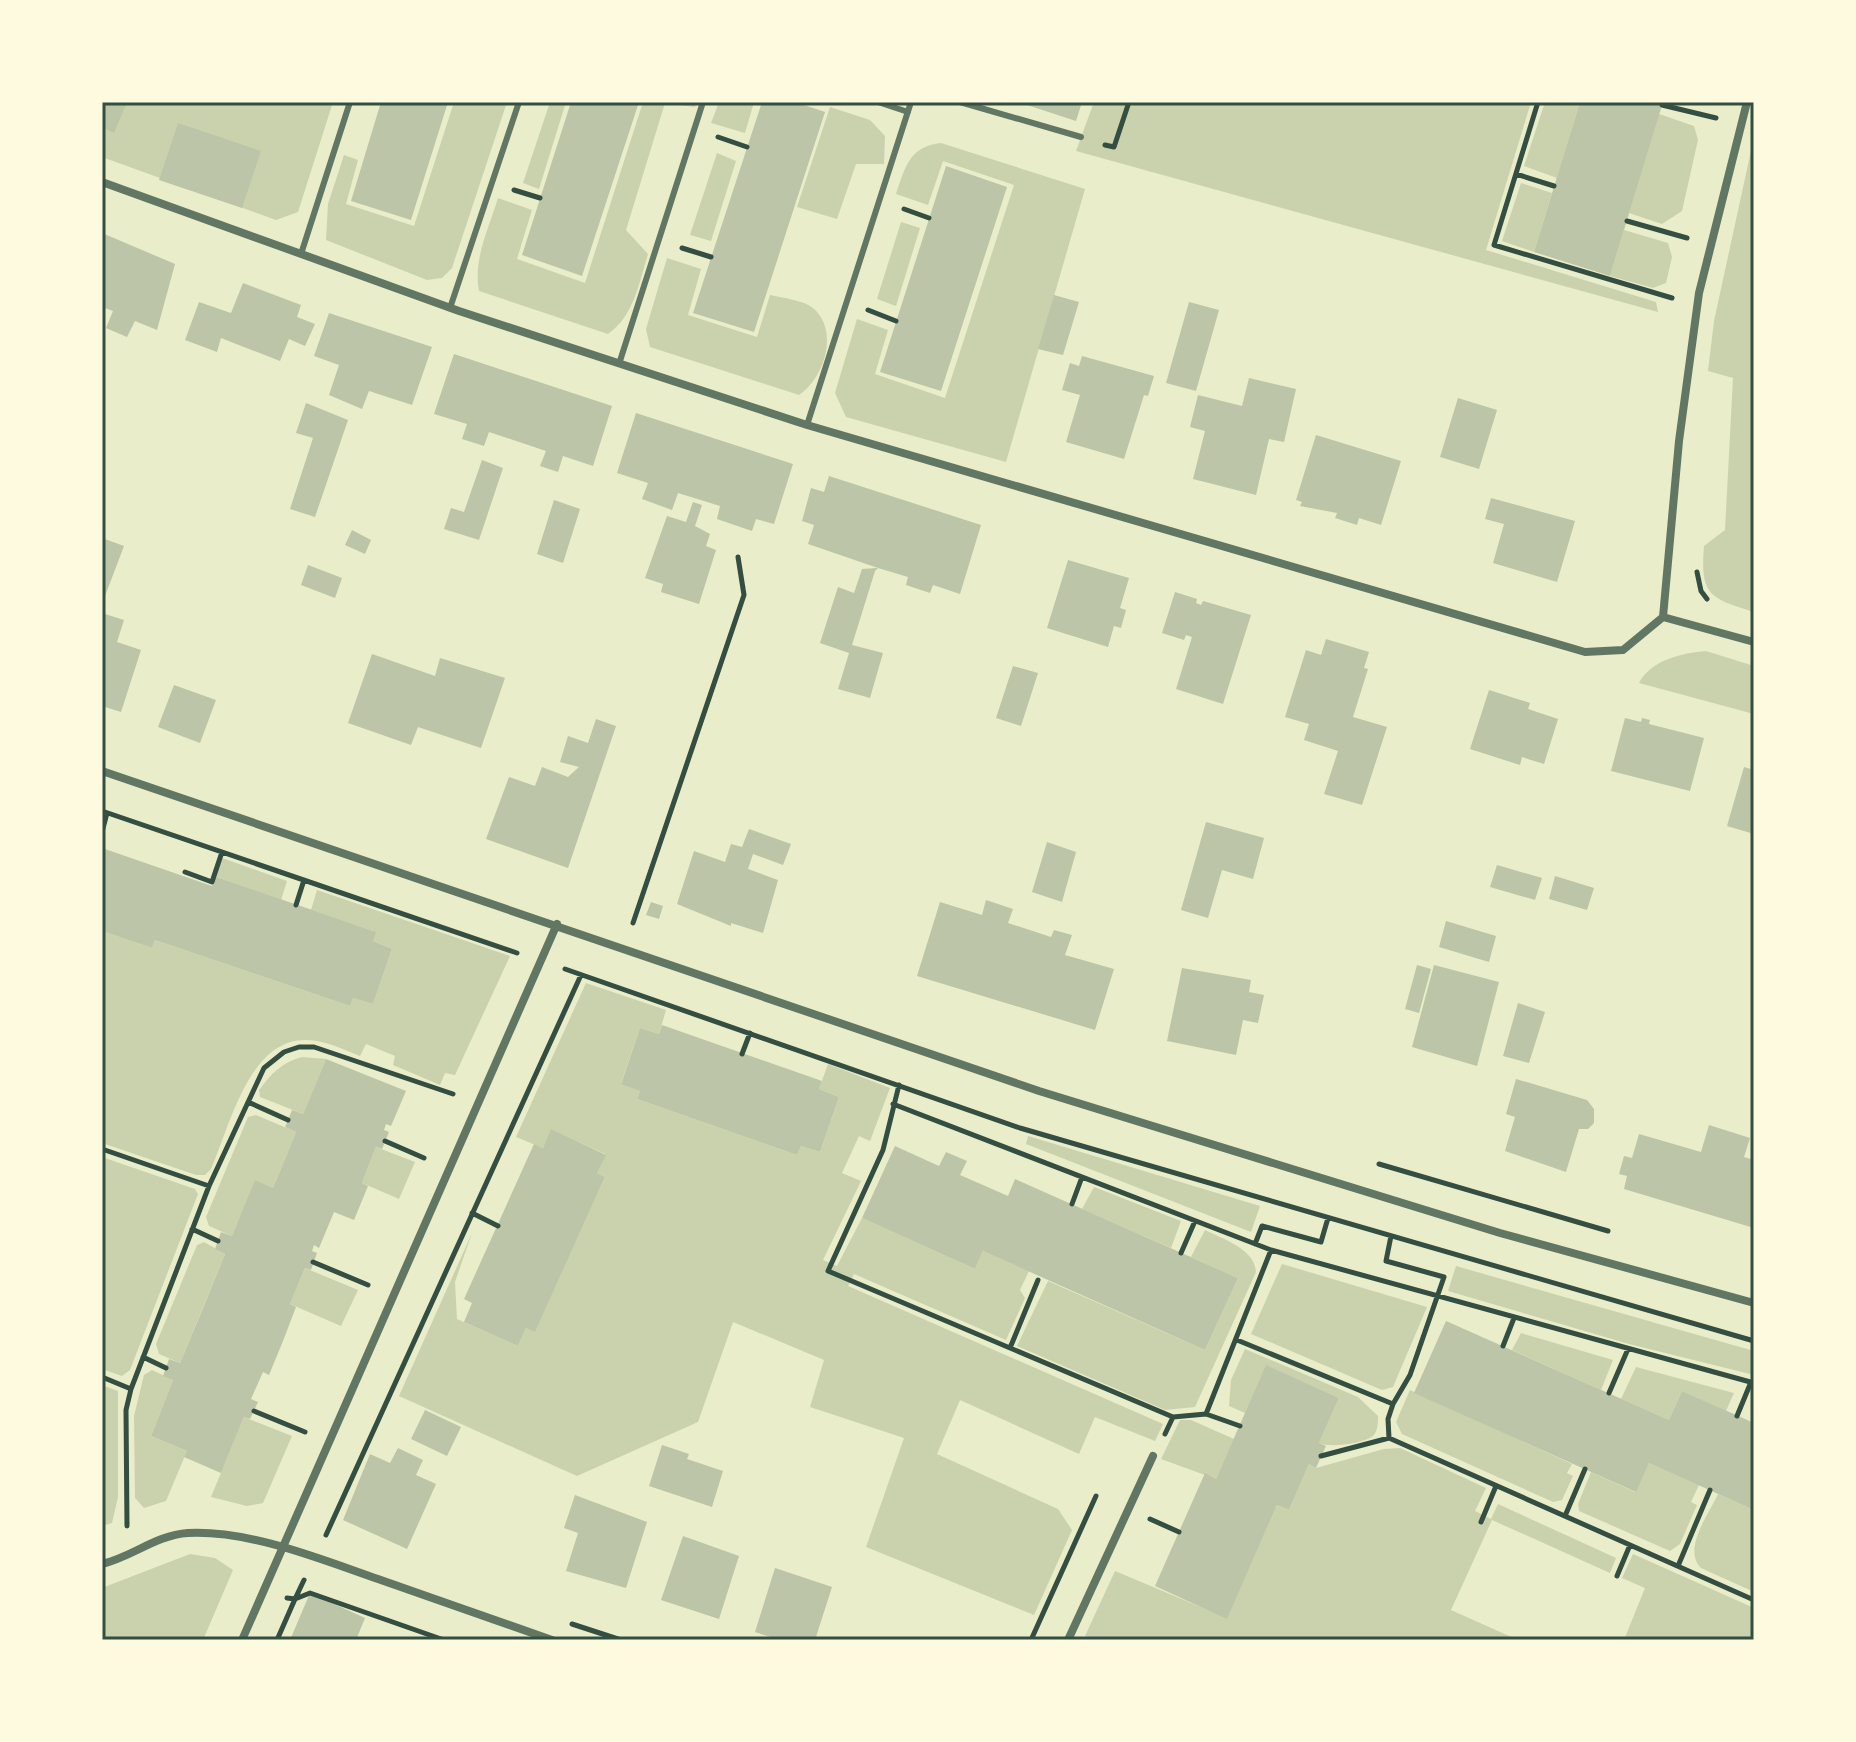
<svg xmlns="http://www.w3.org/2000/svg" width="1856" height="1742" viewBox="0 0 1856 1742" font-family="Literata,serif">
	<style>
		.green { fill: #cad2ad }
		.building { fill: #bcc5a7 }
		.lines { fill: none; stroke-linecap: round; stroke-linejoin: round }
		.path { stroke: #344e41; stroke-width: 5 }
		.service { stroke: #617663; stroke-width: 6 }
		.minor { stroke: #617663; stroke-width: 8 }
		.neatline { fill: none; stroke: #344e41; stroke-width: 3 }
	</style>
	<rect width="100%" height="100%" fill="#e9edc9"/>
	<!-- green -->
	<path class="green" d="M102,102H333L298,212L276,220L102,157Z
		M454,102H507L452,268L442,278L427,280L326,240L328,204L344,155L358,160L346,204L414,226Z
		M550,102H566L539,189L523,183Z
		M643,102H697L695,107L665,103L626,230L648,254C639,283 634,316 608,334L479,291C473,259 489,228 498,198L532,210L517,259L585,283Z
		M719,102H754L745,133L711,123Z
		M1094,102H1531L1486,250L1656,302L1658,312L1076,151Z
		M1545,102H1580L1557,178L1524,166Z
		M830,107L870,120L885,136L884,164H856L837,219L797,207Z
		M1659,114L1694,126L1698,140L1682,211L1662,224L1629,213Z
		M1754,137V612C1709,598 1700,595 1704,546L1725,530L1733,378L1708,371L1714,321Z
		M941,143L1085,189L1006,462L846,417L835,393L857,319L888,330L875,374L945,398L1014,185L943,161L928,205L896,194C905,167 910,146 941,143Z
		M717,153L736,161L711,241L690,235Z
		M1521,183L1552,193L1534,252L1502,241Z
		M901,222L920,228L896,306L877,299Z
		M1624,230L1668,243L1672,257L1666,283L1653,288L1610,276Z
		M667,258L701,269L688,315L757,337L770,295C783,298 803,300 813,308C840,331 824,378 799,395L650,347L646,329Z
		M1706,651L1754,666V714L1639,683C1651,660 1682,653 1706,651Z
		M222,858L287,881L281,900L216,877Z
		M317,890L510,956L455,1075L445,1073L440,1085L393,1065L395,1056L366,1044L360,1056C344,1050 325,1040 307,1040C249,1038 230,1126 211,1169L205,1175H196L102,1143V931L152,948L155,940L350,1006L353,998L373,1004L392,949L373,941V931L311,910Z
		M586,983L666,1010L659,1034L640,1028L621,1083L640,1091L637,1099L797,1155L801,1146L820,1152L839,1097L819,1089L828,1064L890,1088L870,1141L859,1136L842,1173L861,1181L823,1260L837,1266L862,1218L975,1269L983,1251L1029,1271L1020,1290L1025,1298L1006,1340L854,1274L848,1286L1163,1424L1155,1441L1095,1417L1079,1454L960,1400L937,1454L1058,1509L1072,1530L1034,1615L866,1547L904,1438L810,1407L824,1360L733,1322L698,1422L577,1476L399,1396L472,1233L455,1282L457,1319L518,1346L526,1328L535,1331L605,1177L597,1173L605,1154L552,1130L543,1148L516,1137Z
		M302,1057L326,1059L303,1114L260,1097L259,1090C271,1074 282,1062 302,1057Z
		M256,1115L296,1132L273,1188L256,1181L232,1236L209,1226L206,1217L248,1117Z
		M1028,1136L1260,1206L1251,1232L1026,1144Z
		M376,1147L415,1162L399,1199L362,1183Z
		M102,1157L195,1189L198,1194L130,1370L122,1376L102,1369Z
		M1094,1187L1181,1221L1171,1248L1082,1209Z
		M1205,1230C1223,1239 1255,1249 1256,1272L1195,1407L1165,1410L1017,1346L1048,1281L1205,1350L1238,1278L1191,1257Z
		M204,1242L225,1254L180,1363L159,1354L156,1344L197,1245Z
		M1282,1264L1427,1307L1393,1387L1382,1390L1251,1334Z
		M1456,1266L1754,1351V1375L1629,1344L1448,1291Z
		M305,1268L358,1290L341,1326L290,1304Z
		M1521,1333L1613,1360L1601,1390L1512,1350Z
		M1245,1349L1358,1397L1378,1416C1378,1423 1378,1431 1373,1436C1363,1444 1329,1448 1319,1443L1339,1398L1267,1366L1245,1413L1229,1406L1231,1380Z
		M1636,1367L1734,1393L1726,1411L1682,1391L1669,1420L1621,1399Z
		M152,1370L173,1380L151,1436L187,1451L166,1501L144,1508L135,1498L134,1416L144,1375Z
		M102,1385L118,1391V1497L112,1523L102,1526Z
		M1410,1390L1572,1464L1567,1473L1573,1476L1562,1500L1553,1502L1402,1434L1396,1422Z
		M244,1417L292,1436L263,1503L247,1506L211,1497Z
		M1180,1420H1191L1234,1439L1216,1479L1161,1459Z
		M1400,1448L1486,1488L1475,1511L1491,1519L1498,1504L1616,1558L1610,1573L1492,1520L1451,1610L1518,1640H1095L1085,1636L1115,1571L1227,1618L1277,1505L1289,1510L1309,1464L1316,1468L1384,1449Z
		M1649,1463L1699,1485L1691,1502L1697,1505L1680,1544L1670,1551L1579,1511L1578,1504L1591,1472L1635,1492Z
		M1718,1494L1754,1510V1592L1701,1568C1682,1549 1709,1514 1718,1494Z
		M190,1554L215,1558L233,1570L203,1640H102V1588Z
		M1633,1554L1754,1608V1640H1624L1645,1588L1622,1578Z"/>
	<!-- building -->
	<path class="building" d="M102,102H127L114,133L102,127Z
		M381,102H448L411,220L351,201Z
		M571,102H639L582,276L522,255Z
		M762,102H795L825,112L754,332L693,313Z
		M1018,102H1082L1076,121Z
		M1580,102H1663L1610,276L1534,252Z
		M178,123L261,151L242,208L159,180Z
		M946,166L1007,187L941,391L880,372Z
		M102,233L175,264L157,330L135,321L127,337L106,328L113,311L102,307Z
		M243,283L301,305L297,317L315,324L305,346L289,339L280,361L221,338L217,352L185,340L199,302L231,313Z
		M1054,295L1079,302L1063,355L1038,349Z
		M1189,302L1219,310L1196,391L1166,383Z
		M329,313L432,347L412,405L369,391L362,409L329,395L339,365L314,356Z
		M454,354L612,406L593,466L563,456L558,472L540,466L546,451L489,432L484,446L462,439L467,424L434,414Z
		M1082,356L1154,376L1148,396L1144,395L1124,459L1066,442L1080,395L1062,390L1070,363L1079,366Z
		M1249,378L1296,389L1284,442L1269,439L1256,495L1193,479L1205,431L1190,427L1198,395L1242,406Z
		M1458,398L1497,410L1479,469L1440,457Z
		M306,403L348,420L315,517L290,509L313,438L296,433Z
		M636,413L793,464L774,524L756,519L752,531L717,519L720,506L678,493L672,510L642,499L648,483L617,473Z
		M1316,435L1401,461L1381,525L1359,518L1357,525L1335,518L1337,513L1300,506L1302,502L1296,500Z
		M482,460L503,468L479,540L444,529L451,508L464,512Z
		M829,476L981,525L960,594L933,585L930,593L906,585L908,577L878,568L875,571L852,645L883,653L870,698L838,689L849,653L820,643L838,587L854,593L862,569L878,568L808,544L814,525L802,521L811,488L824,492Z
		M1491,498L1575,521L1557,582L1493,563L1504,524L1485,519Z
		M554,500L580,509L563,563L537,554Z
		M693,502L702,505L695,526L710,534L706,546L716,550L699,604L661,592L663,584L645,578L667,516L686,522Z
		M352,530L371,540L365,554L345,545Z
		M102,538L124,546L105,596L102,595Z
		M1068,560L1129,578L1120,608L1126,610L1121,628L1114,626L1108,647L1047,628Z
		M308,565L342,578L335,598L301,585Z
		M1175,592L1197,599L1196,603L1201,605L1203,601L1251,615L1223,704L1176,689L1192,637L1186,635L1184,640L1162,633Z
		M102,613L124,620L117,642L141,650L121,712L102,706Z
		M1326,639L1369,652L1364,668L1368,669L1353,717L1387,727L1362,805L1324,794L1338,751L1304,740L1309,724L1285,717L1306,650L1321,655Z
		M372,654L435,676L440,658L505,678L481,748L418,727L411,745L348,723Z
		M1013,666L1038,673L1021,726L996,718Z
		M174,685L216,700L200,743L158,727Z
		M1489,690L1530,703L1528,709L1558,719L1544,764L1522,757L1520,765L1470,749Z
		M1625,718L1641,722L1642,718L1650,720L1649,724L1704,738L1690,791L1611,771Z
		M596,719L616,726L568,868L486,839L509,777L535,786L542,767L568,777L579,767L560,762L568,736L588,743Z
		M1744,767L1754,770V834L1727,826Z
		M1206,822L1264,838L1253,879L1222,870L1208,918L1181,910Z
		M749,829L791,844L783,865L753,854L748,869L778,880L763,933L731,923V926L677,904L694,851L725,862L731,844L742,847Z
		M1047,842L1076,852L1062,902L1032,892Z
		M102,848L212,886L216,877L376,932L373,941L392,949L373,1004L353,998L350,1006L155,940L152,948L102,931Z
		M1497,865L1542,878L1535,900L1490,887Z
		M1555,876L1594,888L1587,910L1549,899Z
		M986,900L1013,909L1008,923L1051,937L1054,930L1072,935L1065,955L1114,969L1095,1030L917,976L940,902L982,915Z
		M651,902L663,906L659,919L646,915Z
		M1446,921L1496,936L1489,962L1439,947Z
		M1417,965L1431,969L1419,1013L1405,1009Z
		M1434,965L1499,982L1477,1066L1412,1047Z
		M1182,968L1251,980L1249,992L1264,995L1258,1023L1243,1020L1236,1055L1167,1041Z
		M1518,1003L1545,1012L1529,1063L1503,1056Z
		M662,1025L822,1081L819,1089L839,1097L820,1152L801,1146L797,1155L637,1099L640,1091L621,1084L640,1028L659,1034Z
		M326,1059L406,1091L391,1126L386,1124L384,1130L389,1132L382,1149L376,1147L362,1183L368,1186L354,1220L334,1212L319,1248L314,1245L312,1251L317,1253L311,1270L305,1268L290,1304L296,1307L283,1341L269,1375L263,1372L251,1399L258,1402L250,1419L244,1417L221,1473L184,1457L187,1451L151,1436L173,1380L163,1376L169,1359L180,1363L203,1308L225,1254L215,1249L221,1232L232,1236L255,1180L273,1188L296,1132L285,1127L288,1120L292,1110L303,1114Z
		M1516,1079L1587,1100L1594,1109V1123L1588,1129H1579L1566,1172L1505,1151L1515,1117L1506,1114Z
		M1709,1125L1750,1138L1744,1157L1754,1160V1228L1624,1189L1627,1176L1619,1174L1624,1156L1632,1158L1639,1134L1701,1152Z
		M551,1129L606,1155L597,1173L605,1177L535,1332L526,1328L518,1346L464,1322L472,1303L464,1299L534,1144L543,1148Z
		M895,1146L939,1166L946,1152L967,1161L960,1175L1008,1196L1015,1179L1238,1278L1205,1350L983,1251L975,1269L862,1218Z
		M1446,1321L1669,1420L1682,1391L1754,1423V1510L1649,1463L1636,1492L1414,1393Z
		M1266,1365L1339,1398L1319,1443L1326,1446L1316,1468L1309,1464L1289,1510L1277,1505L1227,1619L1155,1586L1205,1473L1216,1479Z
		M425,1410L461,1427L447,1456L411,1439Z
		M662,1445L689,1454L687,1459L723,1471L712,1507L649,1486Z
		M398,1448L423,1460L416,1475L436,1484L407,1549L343,1520L370,1454L390,1463Z
		M575,1495L647,1522L626,1588L566,1571L578,1533L564,1528Z
		M683,1536L739,1556L719,1619L661,1600Z
		M775,1568L832,1587L815,1640H780L755,1632Z
		M310,1593L365,1618L356,1640H290Z"/>
	<g class="lines">
		<!-- path -->
		<path class="path" d="M1538,102L1494,245L1672,298
			M1662,105L1716,118
			M718,137L747,147
			M1105,145L1114,147L1129,102
			M1516,174L1554,186
			M514,190L540,198
			M904,209L929,218
			M1627,221L1687,238
			M682,248L711,257
			M868,310L896,321
			M1697,572L1701,591L1707,599
			M102,811L517,953
			M102,832L107,813
			M185,872L212,882L222,852
			M296,905L304,880
			M633,923L744,595L738,557
			M565,969L1020,1128L1754,1341
			M742,1054L750,1033
			M899,1085L883,1150L828,1271L1173,1417
			M248,1102L288,1120
			M893,1104L1271,1250L1754,1383
			M385,1141L424,1158
			M102,1149L209,1186
			M1379,1164L1608,1231
			M1072,1204L1082,1177
			M472,1213L498,1226
			M192,1229L218,1241
			M1391,1236L1386,1261L1444,1277L1410,1375L1393,1404
			M1255,1244L1262,1226L1321,1242L1328,1218
			M1181,1253L1195,1221
			M313,1262L368,1285
			M1237,1340L1393,1404L1388,1419L1389,1438L1754,1600
			M1503,1346L1514,1318
			M1010,1348L1038,1280
			M143,1357L166,1368
			M102,1377L131,1389L126,1410L127,1526
			M131,1389L209,1186L264,1068L284,1052L299,1047H314L453,1094
			M1609,1393L1628,1349
			M254,1411L305,1432
			M1206,1414L1240,1426
			M1737,1416L1751,1382
			M1165,1434L1173,1417L1206,1414L1271,1250
			M1321,1456L1389,1438
			M1565,1516L1585,1469
			M1150,1519L1179,1532
			M1481,1522L1496,1486
			M326,1535L581,975
			M1678,1566L1710,1490
			M1617,1576L1630,1545
			M287,1598L295,1599L304,1580
			M572,1624L621,1640
			M277,1640L295,1599L310,1593L444,1640
			M1031,1640L1096,1496"/>
		<!-- service -->
		<path class="service" d="M878,102L908,112
			M960,102L1081,137
			M301,254L350,102
			M450,308L519,102
			M619,364L703,102
			M807,425L911,102"/>
		<!-- minor -->
		<path class="minor" d="M102,182L459,311L807,425L1585,652L1623,650L1663,617L1679,441L1699,293L1747,102
			M1663,617L1754,642
			M102,771L1039,1091L1500,1233L1754,1303
			M102,1564C132,1557 156,1535 188,1533C250,1530 320,1559 378,1579C436,1599 494,1620 552,1640
			M242,1640L557,924
			M1068,1640L1153,1456"/>
	</g>
	<!-- border -->
	<rect width="1856" height="1742" fill="none" stroke="#fefae0" stroke-width="208"/>
	<rect x="104" y="104" width="1648" height="1534" class="neatline"/>
</svg>
